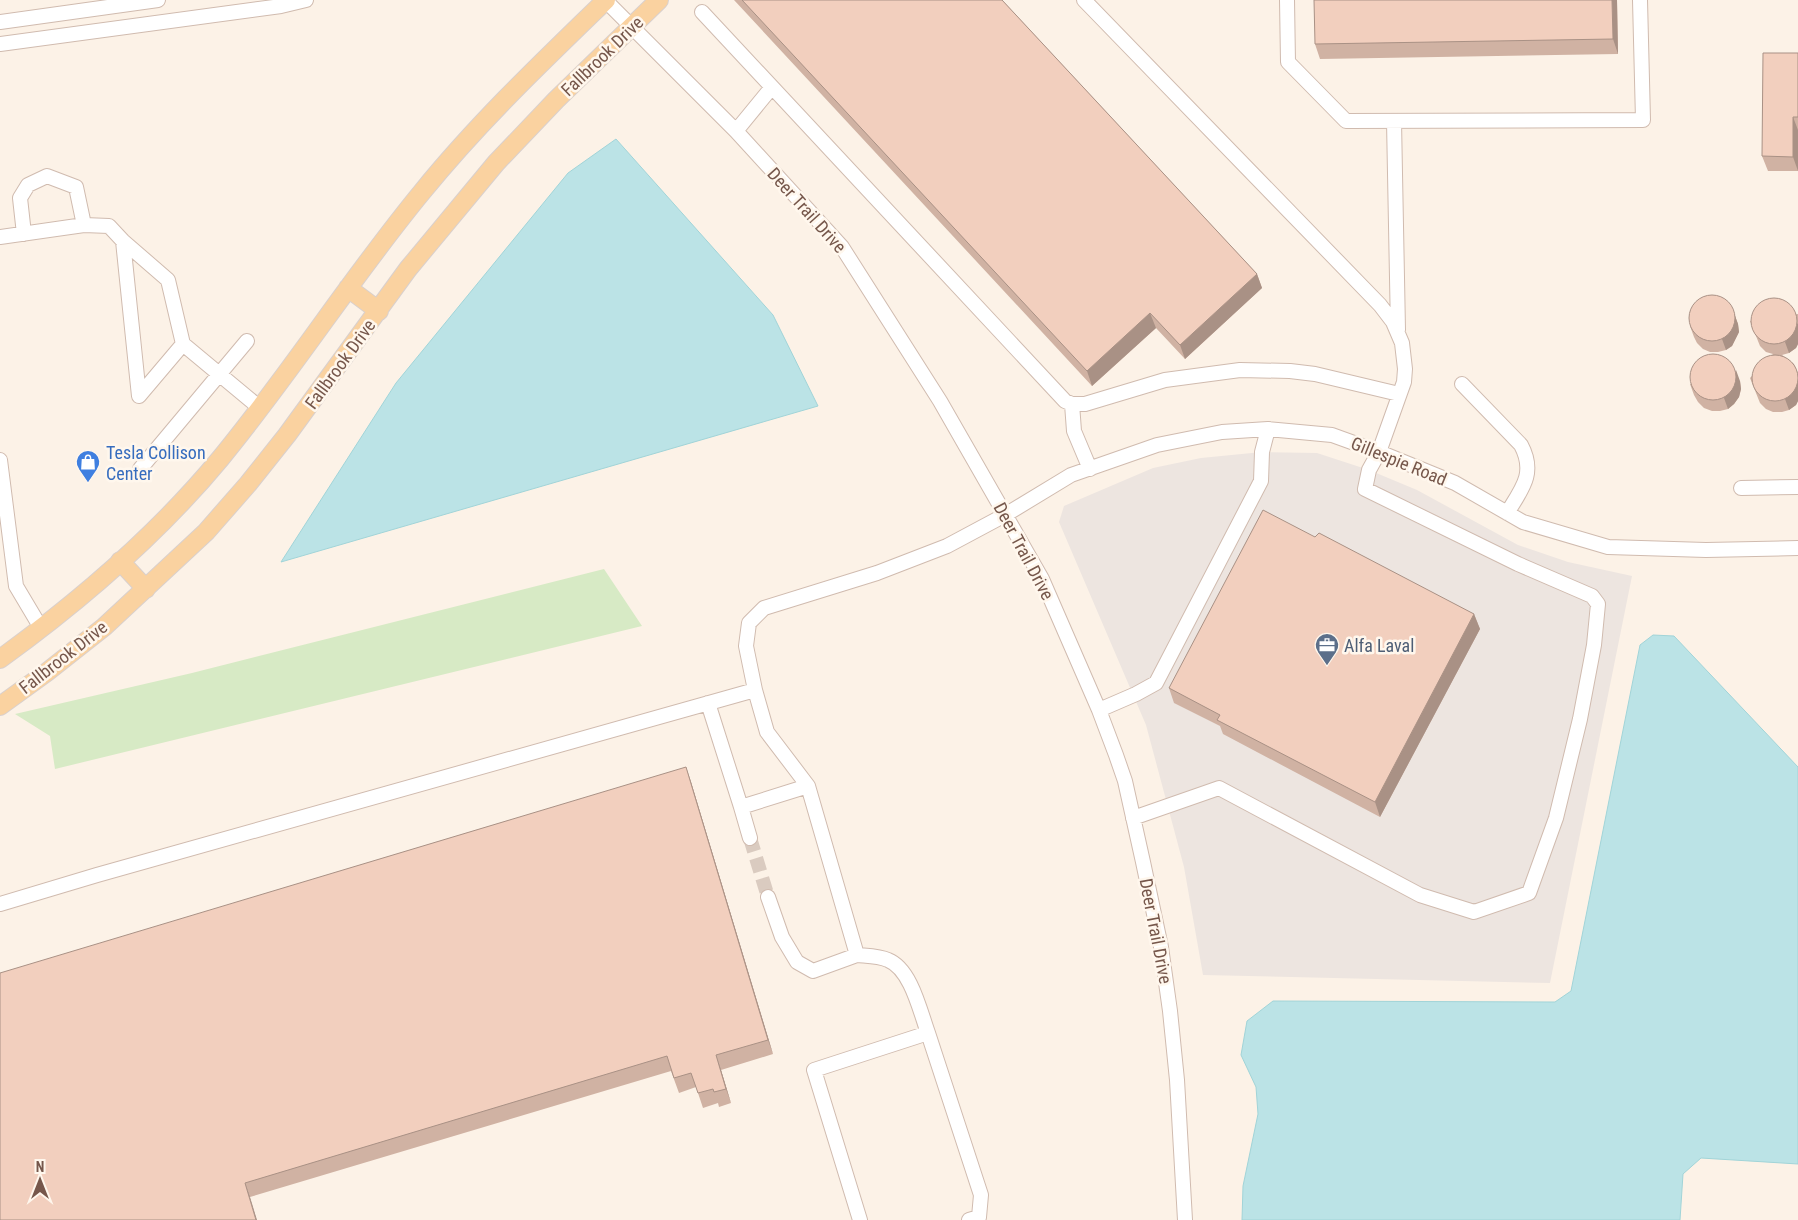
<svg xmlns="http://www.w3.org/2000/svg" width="1798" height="1220" viewBox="0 0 1798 1220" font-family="'Roboto Condensed',sans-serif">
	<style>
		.industrial { fill: #ede5e0 }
		.green { fill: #d7eac5 }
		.water { fill: #bbe3e6; stroke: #a1d4d8 }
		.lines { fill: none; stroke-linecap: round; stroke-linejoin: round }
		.minor-tunnel { stroke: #dacbc0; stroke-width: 14; stroke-dasharray: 14 7; stroke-linecap: butt }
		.minor-casing { stroke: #d0bbaf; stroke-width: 16 }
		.major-casing { stroke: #d9d0cd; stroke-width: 20 }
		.minor { stroke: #fff; stroke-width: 14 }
		.major { stroke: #fad2a0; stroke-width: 18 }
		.wall { fill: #d0b2a3 }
		.shaded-wall { fill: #a99185 }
		.building { fill: #f2cfbe; stroke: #a99185 }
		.labels { text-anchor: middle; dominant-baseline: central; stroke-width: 5; stroke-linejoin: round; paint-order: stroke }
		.street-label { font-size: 18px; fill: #76574b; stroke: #fff7ed }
		.shop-label { font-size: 18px; fill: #366cbe; stroke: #fff7ed; text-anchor: start }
		.service-label { font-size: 18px; fill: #4e5e75; stroke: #fff7ed; text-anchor: start }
	</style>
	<rect width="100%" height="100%" fill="#fcf2e7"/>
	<!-- industrial -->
	<path class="industrial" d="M1262,452L1317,453L1369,470L1417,490L1518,545L1568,562L1632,576L1550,983L1203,975L1184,867L1146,725L1059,522L1064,506L1153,468L1201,458Z"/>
	<!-- green -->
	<path class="green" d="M604,569L642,626L55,769L50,736L15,714L192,673Z"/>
	<!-- water -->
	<path class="water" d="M616,139L773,315L818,406L281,562L396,383L568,173Z
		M1653,635L1674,636L1798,767V1164L1701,1158L1683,1174L1680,1220H1242L1243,1186L1258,1114L1256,1087L1241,1055L1247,1021L1273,1001L1555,1002L1571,991L1640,645Z"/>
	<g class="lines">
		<!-- minor-tunnel -->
		<path class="minor-tunnel" d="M750,838L768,897"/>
		<!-- minor casing -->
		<g class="minor-casing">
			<path id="minor" d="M605,0L736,131L842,247L940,401L1042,579L1099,710L1116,755L1125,781L1143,862L1161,947L1170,1011L1177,1080L1185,1220
				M1084,0L1380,305L1393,322L1402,343L1405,369L1404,382L1379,452L1369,470L1365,489L1518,564L1592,596L1598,604L1594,645L1580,719L1556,818L1529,893L1474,912L1420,895L1219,788L1133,818
				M1287,0L1288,62L1346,121L1643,120L1640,0
				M702,12L1065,401L1072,404H1085L1165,380L1240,370L1290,371L1315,374L1399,394
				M0,22L158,0
				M0,44L281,6L306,0
				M1394,121L1398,330
				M736,131L772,87
				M24,234L20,198L28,185L47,176L76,187L84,225
				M0,237L84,225L109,226L123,241L168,280L183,344L260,408
				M123,241L139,396L183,344
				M1462,384L1521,445C1536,473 1522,489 1507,513
				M1072,404L1074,431L1090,469
				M0,460L16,586L41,628
				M140,469L247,341
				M1741,488L1798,487
				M755,690L746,646L749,623L764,608L877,573L947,546L1005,515L1071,475L1157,445L1222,432L1268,429L1332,435L1379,452L1455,483L1523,522L1608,547L1706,550L1798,548
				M708,703L741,807L808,786
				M1099,710L1136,694L1156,683L1261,481L1262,452L1268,429
				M741,807L750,838
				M768,897L782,937L797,962L813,971L857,955
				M0,904L97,875L755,690L767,732L808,786L857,955C867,956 879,956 888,960C911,969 920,1011 928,1033L814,1070L860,1220
				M928,1033L981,1195L979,1217L969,1220"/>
		</g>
		<!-- major casing -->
		<g class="major-casing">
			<path id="major" d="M348,288L379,311
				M120,561L146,589
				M0,659C80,601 157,535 220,459C291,373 351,278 422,192C478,123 542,62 606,0
				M0,706L47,672L104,627L206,532L248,484L287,435L408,269L496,163L556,100L659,0"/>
		</g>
		<!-- minor -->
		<use href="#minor" class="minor"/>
		<!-- major -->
		<use href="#major" class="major"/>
	</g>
	<!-- wall -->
	<path class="wall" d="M734,0H1002L1257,274L1262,288L1185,359L1156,328L1092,386Z
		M1617,0L1618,54L1320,59L1315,44Z
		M1798,53V171H1768L1762,156Z
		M1734,313L1738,324L1739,332L1732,346L1726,350L1718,352H1710L1703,349L1697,343L1694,337L1690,326Z
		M1798,314V344L1796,348L1789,353L1782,355L1794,364L1798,373V401L1796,405L1789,410L1782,412H1773L1766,409L1760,403L1750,378L1773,354L1766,352L1760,346L1750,321Z
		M1740,381L1741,389L1739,397L1734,404L1728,409L1720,411H1712L1704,408L1698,402L1694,395L1690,384Z
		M1315,537L1474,614L1480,629L1380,817L1223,734L1220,726L1174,703L1169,688Z
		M686,767L691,782L773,1054L721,1070L731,1103L719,1107L718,1103L703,1108L696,1087L679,1093L671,1071L250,1197L0,1220Z"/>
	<!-- shaded-wall -->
	<path class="shaded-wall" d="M1612,0H1617L1618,54L1613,39Z
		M1793,117L1798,130V171L1793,157Z
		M1257,274L1262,288L1185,359L1180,345Z
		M1150,313L1156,328L1092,386L1087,371Z
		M1734,313L1738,324L1739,332L1732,346L1726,350L1722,339Z
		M1798,323V344L1796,348L1789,353L1785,342Z
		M1736,370L1740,381L1741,389L1739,397L1734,404L1728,409L1724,398Z
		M1798,380V401L1796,405L1789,410L1785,399Z
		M1474,614L1480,629L1380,817L1375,802Z
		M686,767L691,782L773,1054L768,1040Z
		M716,1055L721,1070L731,1103L726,1089Z
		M245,1183L250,1197L257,1220H256Z"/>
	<!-- building -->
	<path class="building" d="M742,0H1002L1257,274L1180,345L1150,313L1087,371Z
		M1314,0H1612L1613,39L1315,44Z
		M1763,53H1798V117H1793V157L1762,156Z
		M1689 318a23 23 0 1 1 46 0a23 23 0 1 1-46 0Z
		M1751 321a23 23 0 1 1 46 0a23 23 0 1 1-46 0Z
		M1690 377a23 23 0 1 1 46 0a23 23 0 1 1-46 0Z
		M1752 378a23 23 0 1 1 46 0a23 23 0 1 1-46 0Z
		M1263,510L1315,537L1319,533L1474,614L1375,802L1217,720L1220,715L1169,688Z
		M686,767L768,1040L716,1055L726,1089L714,1092L713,1089L698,1093L691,1073L674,1078L667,1056L245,1183L256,1220H0V973Z"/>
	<!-- icons -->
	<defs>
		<g id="shop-pin" transform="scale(1.25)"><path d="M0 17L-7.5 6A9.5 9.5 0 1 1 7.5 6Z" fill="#3f7fe0" stroke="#fff7ed"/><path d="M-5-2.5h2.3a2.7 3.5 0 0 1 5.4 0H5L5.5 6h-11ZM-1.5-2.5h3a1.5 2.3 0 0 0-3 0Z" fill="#fff"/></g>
		<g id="office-pin" transform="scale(1.25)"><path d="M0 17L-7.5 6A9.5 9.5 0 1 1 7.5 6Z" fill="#5c6f8a" stroke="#fff7ed"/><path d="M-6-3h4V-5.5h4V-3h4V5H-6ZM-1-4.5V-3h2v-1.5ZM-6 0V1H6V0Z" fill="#fff"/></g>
	</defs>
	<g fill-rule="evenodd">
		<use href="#shop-pin" x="88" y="462"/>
		<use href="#office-pin" x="1327" y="645"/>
	</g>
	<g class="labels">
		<!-- street labels -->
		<g class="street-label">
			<text transform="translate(602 56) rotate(-44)">Fallbrook Drive</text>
			<text transform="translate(807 210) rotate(48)">Deer Trail Drive</text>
			<text transform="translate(340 364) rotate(-54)">Fallbrook Drive</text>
			<text transform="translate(1399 461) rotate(22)">Gillespie Road</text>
			<text transform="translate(1024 551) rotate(62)">Deer Trail Drive</text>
			<text transform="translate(63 657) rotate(-38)">Fallbrook Drive</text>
			<text transform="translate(1156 931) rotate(79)">Deer Trail Drive</text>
		</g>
		<!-- shop labels -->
		<g class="shop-label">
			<text x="106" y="452">Tesla Collison<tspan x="106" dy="21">Center</tspan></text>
		</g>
		<!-- service labels -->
		<g class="service-label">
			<text x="1344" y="645">Alfa Laval</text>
		</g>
	</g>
	<!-- north arrow -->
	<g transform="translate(40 1180)" stroke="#fff7ed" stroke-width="4" paint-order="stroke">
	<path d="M0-4L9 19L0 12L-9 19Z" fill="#76574b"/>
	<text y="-8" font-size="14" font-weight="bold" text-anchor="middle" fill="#76574b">N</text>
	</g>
</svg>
